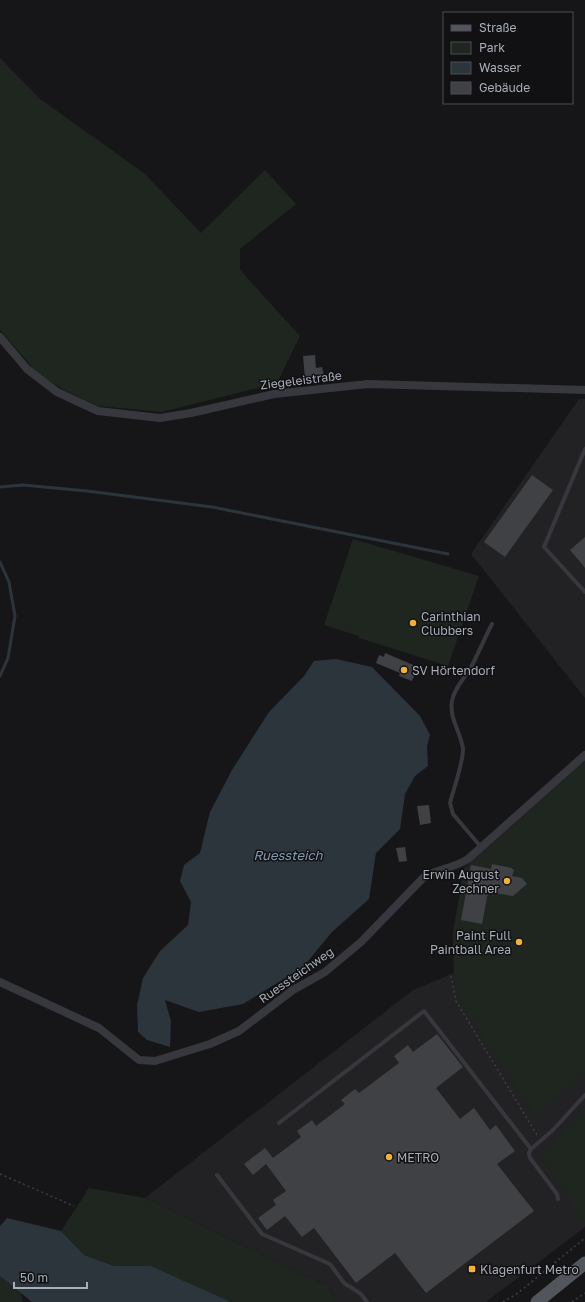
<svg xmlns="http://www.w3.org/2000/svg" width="585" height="1302" viewBox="0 0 585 1302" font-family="'Golos Text',sans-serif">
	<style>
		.built { fill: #222225 }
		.green { fill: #1e261f }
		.water { fill: #2c353c }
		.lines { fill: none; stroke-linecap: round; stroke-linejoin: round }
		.stream { stroke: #2c353c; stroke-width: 3 }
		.building { fill: #404145 }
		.path { stroke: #3d3f44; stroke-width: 1.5; stroke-dasharray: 2 3; stroke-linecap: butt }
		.service { stroke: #37383d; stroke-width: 4 }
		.minor { stroke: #37383d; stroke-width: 8 }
		.primary { stroke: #53555c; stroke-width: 13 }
		.poi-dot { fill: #f2b134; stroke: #111113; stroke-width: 1.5 }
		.labels { text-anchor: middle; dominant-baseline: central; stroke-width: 3; stroke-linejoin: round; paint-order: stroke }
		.street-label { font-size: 12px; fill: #a8adb8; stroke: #111113 }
		.poi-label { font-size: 12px; fill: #a8adb8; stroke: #111113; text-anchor: start }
		.water-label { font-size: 13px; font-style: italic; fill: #7f9bb3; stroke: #111113 }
	</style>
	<rect width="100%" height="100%" fill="#161618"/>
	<!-- built -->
	<path class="built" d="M579,399H585V698L471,554Z
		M585,759V1227L486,1302H337L328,1286L145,1198L413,990L454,973L453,932L464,868Z"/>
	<!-- green -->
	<path class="green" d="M0,58L40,99L144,173L201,233L265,170L296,204L240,249V270L300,336L277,383L162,412L98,406L64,390L38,374L0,330Z
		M353,539L479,576L448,666L359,638V636L324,625Z
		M585,762V1072L536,1117L461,1002L455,984L453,952V932L465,869Z
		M585,1106V1223L541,1158Z
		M89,1188L145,1198L328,1286L337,1302H231L151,1266H114L84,1255L61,1231Z
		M0,1276L21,1293L23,1302H0Z"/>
	<!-- water -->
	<path class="water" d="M336,659L372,667L420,716L430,735L427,746L428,766L415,776L405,794L400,829L376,853L369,899L332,932L303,967L243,1004L199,1012L165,1000L171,1021L170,1047L147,1040L138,1032L137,1005L143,978L160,951L188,925L191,902L180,881L184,865L200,853L210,812L232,770L269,712L304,676L314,661Z
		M7,1218L61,1231L84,1255L114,1266H151L231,1302H32L0,1276V1226Z"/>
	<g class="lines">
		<!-- stream -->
		<path class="stream" d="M0,487L23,485L87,491L212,507L448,554
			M0,562L9,582L15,616L8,658L0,676"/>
	</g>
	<!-- building -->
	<path class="building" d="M315,355L316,368L322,367L324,376L305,378L303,356Z
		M532,475L553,490L505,557L484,542Z
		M585,537V568L570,550Z
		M385,653L418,667L412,681L399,676L400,673L376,663L379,655L384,657Z
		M429,805L431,823L420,825L417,806Z
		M405,847L407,861L399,862L396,848Z
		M492,864L512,868V869L514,870L512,876L522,878L527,884L513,896L488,892L482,924L461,920L471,865L491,869Z
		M437,1034L463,1067L436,1088L460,1119L474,1108L490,1130L496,1125L515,1151L497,1164L534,1211L426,1293L395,1253L356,1283L314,1228L302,1237L285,1216L267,1230L258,1218L276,1205L273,1200L286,1191L266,1164L253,1175L244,1164L265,1148L273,1158L301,1137L297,1131L312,1120L316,1126L345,1104L341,1100L355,1089L359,1093L399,1063L394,1056L408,1045L413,1052Z"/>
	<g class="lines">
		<!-- path -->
		<path class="path" d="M451,976L456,1001L537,1135
			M0,1174L74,1206
			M503,1302L518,1293L585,1238
			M572,1302L585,1293"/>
		<!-- service -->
		<path class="service" d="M585,449L544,547L585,592
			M481,847L453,814L450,803C454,787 463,764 463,749C461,732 449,719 452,701C454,689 463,680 470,669C478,655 484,639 492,624
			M279,1123L424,1011L531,1149
			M217,1175L262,1234L330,1264L344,1283L361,1294L367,1302
			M558,1199L557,1194L530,1158L529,1153L531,1149L553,1130L585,1095"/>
		<!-- minor -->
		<path class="minor" d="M0,337L27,369L57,392L98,411L160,418L191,413L274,394L368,384L585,390
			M0,982L99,1028L139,1060L155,1061L210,1044L239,1031L293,990L325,972L361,942L424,877C438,869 454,868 468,859L585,755"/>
		<!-- primary -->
		<path class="primary" d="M537,1302L585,1263"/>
	</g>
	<!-- markers -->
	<g class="poi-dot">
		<circle cx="413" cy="623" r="4"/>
		<circle cx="404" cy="670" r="4"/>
		<circle cx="507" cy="881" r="4"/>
		<circle cx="519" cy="942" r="4"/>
		<circle cx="389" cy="1157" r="4"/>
		<rect x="468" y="1265" width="8" height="8" rx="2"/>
	</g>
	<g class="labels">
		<!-- street labels -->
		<g class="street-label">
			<text transform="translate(301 380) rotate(-7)">Ziegeleistraße</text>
			<text transform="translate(296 975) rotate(-35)">Ruessteichweg</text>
		</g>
		<!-- poi labels -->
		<g class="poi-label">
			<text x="421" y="616">Carinthian<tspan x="421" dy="14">Clubbers</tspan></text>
			<text x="412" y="670">SV Hörtendorf</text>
			<text x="499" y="874" text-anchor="end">Erwin August<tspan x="499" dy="14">Zechner</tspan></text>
			<text x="511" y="935" text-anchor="end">Paint Full<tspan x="511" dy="14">Paintball Area</tspan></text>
			<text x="397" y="1157">METRO</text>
			<text x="480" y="1269">Klagenfurt Metro</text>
		</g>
		<!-- water labels -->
		<g class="water-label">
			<text x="288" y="855">Ruessteich</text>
		</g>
	</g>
	<!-- legend -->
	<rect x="443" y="12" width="130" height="92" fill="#111113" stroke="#4d4f55"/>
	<rect x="451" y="25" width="20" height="6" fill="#53555c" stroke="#4d4f55"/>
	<text x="479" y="32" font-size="12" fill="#a8adb8">Straße</text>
	<rect x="451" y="42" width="20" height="12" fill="#1e261f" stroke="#4d4f55"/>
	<text x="479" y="52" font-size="12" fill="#a8adb8">Park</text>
	<rect x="451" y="62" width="20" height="12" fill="#2c353c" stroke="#4d4f55"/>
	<text x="479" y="72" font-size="12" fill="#a8adb8">Wasser</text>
	<rect x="451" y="82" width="20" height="12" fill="#404145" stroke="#4d4f55"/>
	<text x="479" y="92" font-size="12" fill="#a8adb8">Gebäude</text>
	<!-- scale -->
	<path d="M14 1282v6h73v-6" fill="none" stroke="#a8adb8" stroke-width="2"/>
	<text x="20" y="1282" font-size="12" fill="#a8adb8" stroke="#111113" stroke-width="3" paint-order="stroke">50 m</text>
</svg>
